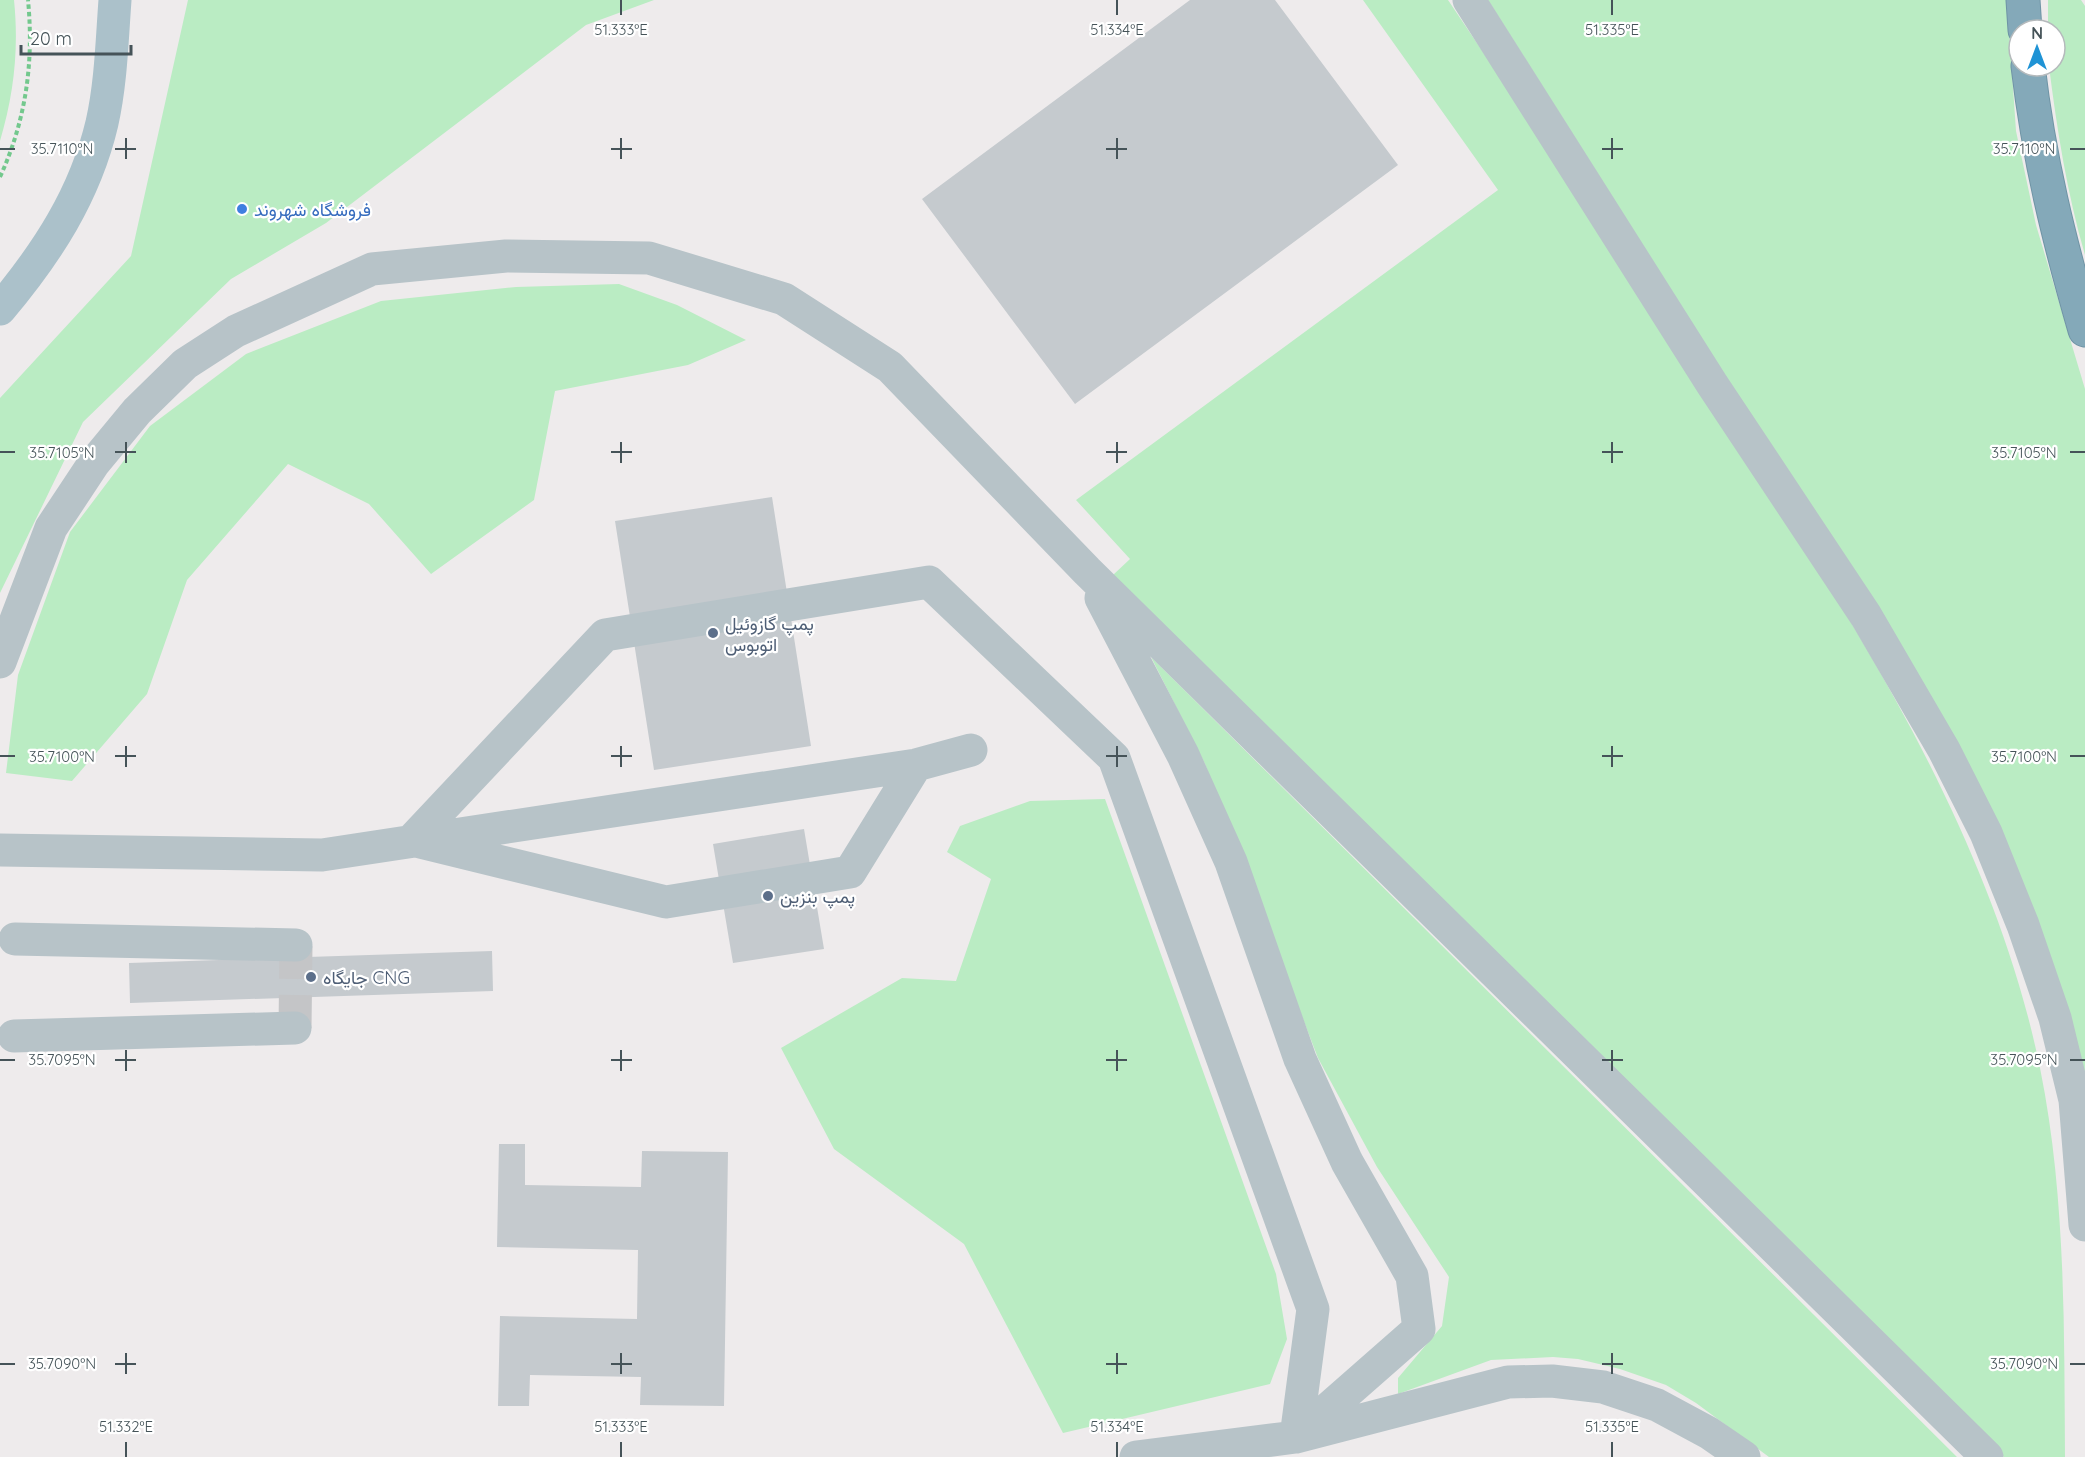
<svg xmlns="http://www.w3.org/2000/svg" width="2085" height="1457" viewBox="0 0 2085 1457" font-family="Quicksand,Vazirmatn,sans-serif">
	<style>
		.green { fill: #baecc3 }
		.building { fill: #c5cace }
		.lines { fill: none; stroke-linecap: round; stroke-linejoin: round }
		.minor-tunnel { stroke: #c4c5c7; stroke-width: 33; stroke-dasharray: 33 16; stroke-linecap: butt }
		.highway-casing { stroke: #6f94a5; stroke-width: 35 }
		.path { stroke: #73c88d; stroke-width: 4; stroke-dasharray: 4.5 3; stroke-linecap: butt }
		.minor { stroke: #b7c3c8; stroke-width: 33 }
		.major { stroke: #abc1ca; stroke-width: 33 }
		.highway { stroke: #84a9b9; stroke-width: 33 }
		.ticks { fill: none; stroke: #455358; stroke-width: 2 }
		.shop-dot { fill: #3f7fe0; stroke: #fff; stroke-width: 2 }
		.service-dot { fill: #5c6f8a; stroke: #fff; stroke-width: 2 }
		.labels { text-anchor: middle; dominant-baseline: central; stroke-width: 4.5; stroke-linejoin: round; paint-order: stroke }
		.shop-label { font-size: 18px; fill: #366cbe; stroke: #fff; text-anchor: start }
		.service-label { font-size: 18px; fill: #4e5e75; stroke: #fff; text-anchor: start }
		.ticks-label { font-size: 15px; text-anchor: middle; fill: #455358; stroke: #fff; stroke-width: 4.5; stroke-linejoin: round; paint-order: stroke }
	</style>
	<rect width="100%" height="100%" fill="#eeebec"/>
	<!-- green -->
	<path class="green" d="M0,0H14C19,49 14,94 0,141Z
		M188,0H654L586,25L326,223L231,279L83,422L0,593V398L131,256Z
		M1363,0H1448C1536,130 1621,263 1707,395C1841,601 1990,824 2040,1068C2066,1196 2064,1327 2065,1457H2004L1113,575L1130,559L1076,500L1498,190Z
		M1488,0H2007L2016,131L2036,225L2085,389V1103L2045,950L1777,458Z
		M2048,0H2081L2085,6V255C2067,193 2057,130 2049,66H2055V30H2048Z
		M619,284L677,305L746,340L688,365L555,391L534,500L431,574L369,504L288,464L187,580L147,694L72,781L6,773L18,675L70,532L150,426L246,354L381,301L516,287Z
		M1151,657L1957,1457H1769L1696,1403L1666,1385L1620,1369L1578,1359L1553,1357L1491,1360L1398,1394V1378L1442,1326L1449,1277L1377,1167L1318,1058L1205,764Z
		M1105,799L1276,1274L1287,1339L1270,1384L1063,1433L964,1244L834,1149L781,1048L902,978L956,981L991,879L947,852L960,826L1030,801Z"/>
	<!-- building -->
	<path class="building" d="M1190,0H1275L1398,165L1075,404L922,199Z
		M772,497L811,746L654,770L615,521Z
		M804,829L824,949L733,963L713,844Z
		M492,951L493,991L130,1003L129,963Z
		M499,1144H525V1185L641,1187L642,1151L728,1152L724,1406L640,1405L641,1377L530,1375L529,1406H498L500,1316L637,1319L638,1250L497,1247Z"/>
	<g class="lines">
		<!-- minor-tunnel -->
		<path class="minor-tunnel" d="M295,1028L296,945"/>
		<!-- highway casing -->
		<g class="highway-casing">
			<path id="highway" d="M2023,0L2025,30
				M2028,66C2039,160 2059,240 2085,330"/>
		</g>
		<!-- path -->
		<path class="path" d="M0,177C26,120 34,62 28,0"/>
		<!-- minor -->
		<path class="minor" d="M1469,0L1712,384L1866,616L1944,750L1986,833L2023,925L2055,1018L2075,1100L2085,1225
			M1101,598L1183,755L1231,862L1300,1059L1347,1162L1412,1276L1419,1329L1296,1437
			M0,662L51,528L94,463L137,411L185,364L236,331L372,269L506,256L649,258L784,299L890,367L1087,571L1987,1457
			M916,765L850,872L666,902L412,840L605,635L929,582L1114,758L1313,1309L1296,1437
			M0,850L322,855L916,765L971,750
			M15,939L296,945
			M14,1036L295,1028
			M1136,1457L1296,1437L1508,1382L1552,1381L1603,1387L1657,1405L1709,1433L1744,1457"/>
		<!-- major -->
		<path class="major" d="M0,309C47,253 85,195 102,123C111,83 112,40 115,0"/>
		<!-- highway -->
		<use href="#highway" class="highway"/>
	</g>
	<!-- ticks -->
	<path class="ticks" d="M621,0V15M1117,0V15M1612,0V15M126,138V159M621,138V159M1117,138V159M1612,138V159M0,149H15M115,149H136M611,149H632M1106,149H1127M1602,149H1623M2070,149H2085M126,442V463M621,442V463M1117,442V463M1612,442V463M0,452H15M115,452H136M611,452H632M1106,452H1127M1602,452H1623M2070,452H2085M126,746V767M621,746V767M1117,746V767M1612,746V767M0,756H15M115,756H136M611,756H632M1106,756H1127M1602,756H1623M2070,756H2085M126,1050V1071M621,1050V1071M1117,1050V1071M1612,1050V1071M0,1060H15M115,1060H136M611,1060H632M1106,1060H1127M1602,1060H1623M2070,1060H2085M126,1353V1374M621,1353V1374M1117,1353V1374M1612,1353V1374M0,1364H15M115,1364H136M611,1364H632M1106,1364H1127M1602,1364H1623M2070,1364H2085M126,1442V1457M621,1442V1457M1117,1442V1457M1612,1442V1457"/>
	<!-- markers -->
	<circle class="shop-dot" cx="242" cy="209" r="6"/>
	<g class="service-dot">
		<circle cx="713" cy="633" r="6"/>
		<circle cx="768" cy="896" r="6"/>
		<circle cx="311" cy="977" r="6"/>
	</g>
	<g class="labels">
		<!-- shop labels -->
		<g class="shop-label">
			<text x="254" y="209">فروشگاه شهروند</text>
		</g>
		<!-- service labels -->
		<g class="service-label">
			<text x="725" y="623">پمپ گازوئیل<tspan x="725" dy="21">اتوبوس</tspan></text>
			<text x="780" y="896">پمپ بنزین</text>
			<text x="323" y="977">جایگاه CNG</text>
		</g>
	</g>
	<g class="ticks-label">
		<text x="621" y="35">51.333°E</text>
		<text x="1117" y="35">51.334°E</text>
		<text x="1612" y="35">51.335°E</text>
		<text x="62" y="154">35.7110°N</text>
		<text x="2024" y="154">35.7110°N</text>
		<text x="62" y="458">35.7105°N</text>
		<text x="2024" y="458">35.7105°N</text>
		<text x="62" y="762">35.7100°N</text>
		<text x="2024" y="762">35.7100°N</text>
		<text x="62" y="1065">35.7095°N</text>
		<text x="2024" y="1065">35.7095°N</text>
		<text x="62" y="1369">35.7090°N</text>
		<text x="2024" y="1369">35.7090°N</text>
		<text x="126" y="1432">51.332°E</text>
		<text x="621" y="1432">51.333°E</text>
		<text x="1117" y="1432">51.334°E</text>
		<text x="1612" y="1432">51.335°E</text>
	</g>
	<!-- north arrow -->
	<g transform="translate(2037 48)"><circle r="28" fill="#ffffff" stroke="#b5babc" stroke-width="1.5"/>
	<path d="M0-4.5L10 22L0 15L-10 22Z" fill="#1f93d5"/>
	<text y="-9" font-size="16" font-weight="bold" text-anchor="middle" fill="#455358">N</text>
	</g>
	<!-- scale -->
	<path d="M21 45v9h110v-9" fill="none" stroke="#455358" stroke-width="3"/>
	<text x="30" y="45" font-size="18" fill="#455358" stroke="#ffffff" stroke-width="4.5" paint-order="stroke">20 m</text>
</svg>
